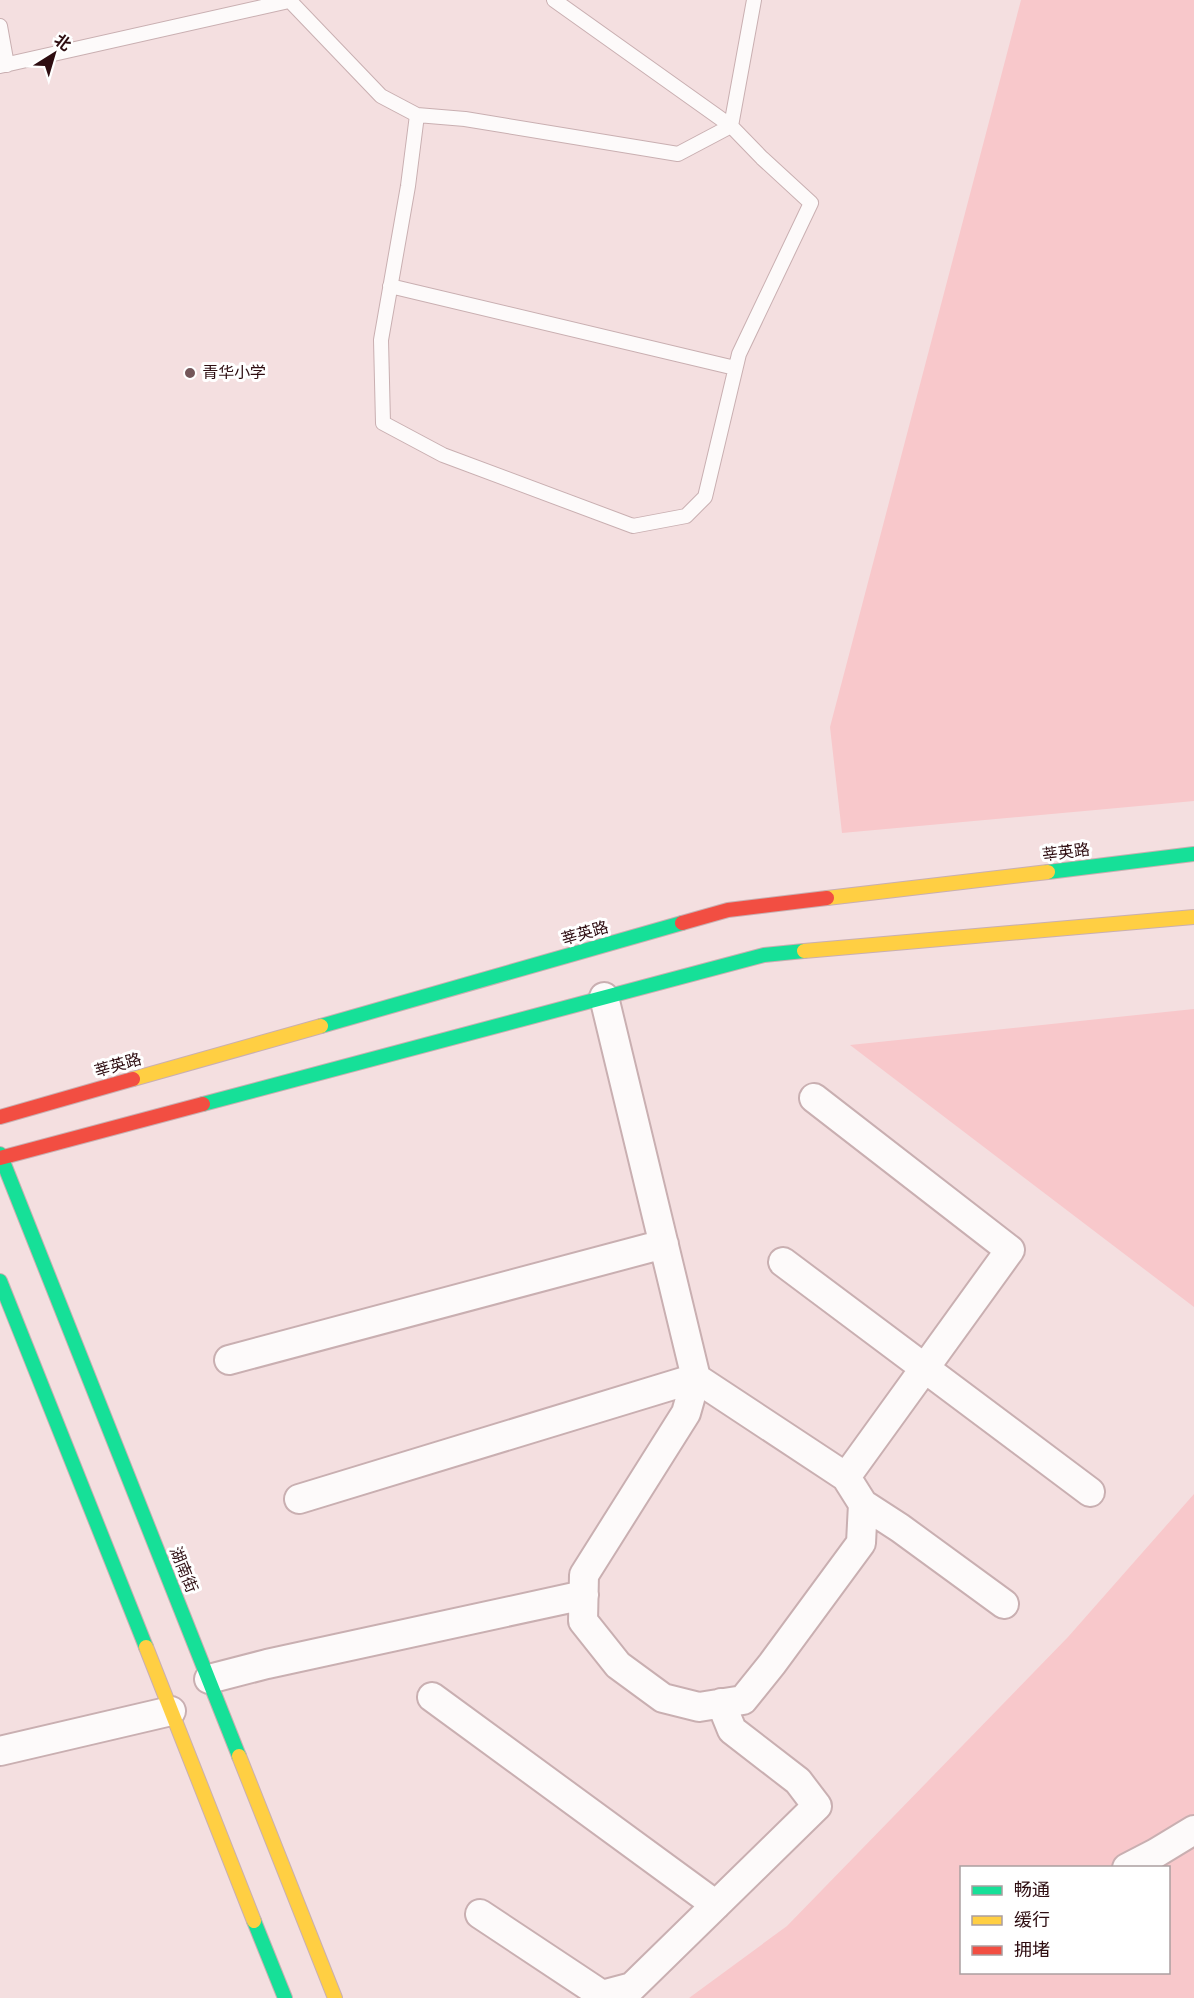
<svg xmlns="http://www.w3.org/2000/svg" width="1194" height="1998" viewBox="0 0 1194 1998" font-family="'Sofia Sans Condensed','Noto Sans SC',sans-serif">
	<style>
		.green { fill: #f8c8cb; fill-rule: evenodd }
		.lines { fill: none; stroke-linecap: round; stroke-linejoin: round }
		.lane-casing { stroke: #c9afb1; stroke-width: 16 }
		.street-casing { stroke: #c9afb1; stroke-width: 32 }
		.fast-casing { stroke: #c9afb1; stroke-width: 16 }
		.slow-casing { stroke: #c9afb1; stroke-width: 16 }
		.jam-casing { stroke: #c9afb1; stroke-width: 16 }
		.lane { stroke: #fdfafa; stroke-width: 14 }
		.street { stroke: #fdfafa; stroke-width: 28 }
		.fast { stroke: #16e098; stroke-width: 14 }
		.slow { stroke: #ffcf43; stroke-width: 14 }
		.jam { stroke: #f24e42; stroke-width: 14 }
		.poi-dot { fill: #735659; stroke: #fff; stroke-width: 2 }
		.labels { text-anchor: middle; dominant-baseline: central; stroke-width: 6; stroke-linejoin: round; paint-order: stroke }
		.poi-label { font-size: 16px; fill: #2e0d11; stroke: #fff; text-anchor: start }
		.street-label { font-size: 16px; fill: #2e0d11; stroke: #fff }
	</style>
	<rect width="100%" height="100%" fill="#f4dfe0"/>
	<!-- green -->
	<path class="green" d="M1021,0H1194V801L842,833L830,727Z
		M1194,1009V1307L850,1045Z
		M1194,1494V1998H689L787,1926L1068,1637ZM962,1868H1168V1972H962Z"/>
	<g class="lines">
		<!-- lane casing -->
		<g class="lane-casing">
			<path id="lane" d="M289,0L381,96L417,115L465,119L678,154L731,126L754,0
				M0,26L7,65
				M0,66L289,1
				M417,115L408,186L381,340L383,423L443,455L633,526L686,516L705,497L739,354L811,203L762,158L731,126L554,0
				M390,286L735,368"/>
		</g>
		<!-- street casing -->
		<g class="street-casing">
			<path id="street" d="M604,997L696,1378L686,1413L584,1575L583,1621L618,1665L663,1698L699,1707L743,1700L772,1664L861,1543L863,1504
				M814,1098L1010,1250L846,1477
				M783,1262L1090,1492
				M229,1360L664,1244
				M299,1499L696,1378L846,1477L863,1504L900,1528L1004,1604
				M209,1679L267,1664L584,1595
				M432,1697L716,1905
				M0,1751L171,1711
				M1127,1868L1156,1853L1194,1830
				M480,1914L602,1995L632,1987L817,1806L798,1781L732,1730L721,1703"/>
		</g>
		<!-- fast casing -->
		<g class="fast-casing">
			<path id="fast" d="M1048,872L1194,854
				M321,1026L682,923
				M203,1104L764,955L804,951
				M0,1154L239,1756
				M0,1281L146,1647
				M254,1921L285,1998"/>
		</g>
		<!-- slow casing -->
		<g class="slow-casing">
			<path id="slow" d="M827,898L1048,872
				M804,951L1194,917
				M133,1079L321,1026
				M146,1647L254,1921
				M239,1756L335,1998"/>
		</g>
		<!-- jam casing -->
		<g class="jam-casing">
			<path id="jam" d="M682,923L728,910L827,898
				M0,1117L133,1079
				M0,1158L203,1104"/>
		</g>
		<!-- lane -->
		<use href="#lane" class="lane"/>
		<!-- street -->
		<use href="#street" class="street"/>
		<!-- fast -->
		<use href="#fast" class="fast"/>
		<!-- slow -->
		<use href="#slow" class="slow"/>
		<!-- jam -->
		<use href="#jam" class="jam"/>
	</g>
	<!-- markers -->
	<circle class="poi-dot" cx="190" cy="373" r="6"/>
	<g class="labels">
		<!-- poi labels -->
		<g class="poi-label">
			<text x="202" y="373">青华小学</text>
		</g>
		<!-- street labels -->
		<g class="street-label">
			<text transform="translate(1066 853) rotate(-7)">莘英路</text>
			<text transform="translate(585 934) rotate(-16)">莘英路</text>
			<text transform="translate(118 1066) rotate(-16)">莘英路</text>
			<text transform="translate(183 1570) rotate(68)">湖南街</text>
		</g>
	</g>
	<!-- legend -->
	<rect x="960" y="1866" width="210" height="108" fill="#ffffff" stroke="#ab9ea0" stroke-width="1.5"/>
	<rect x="972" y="1886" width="30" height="9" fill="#16e098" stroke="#ab9ea0" stroke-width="1.5"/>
	<text x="1014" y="1896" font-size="18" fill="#2e0d11">畅通</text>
	<rect x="972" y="1916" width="30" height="9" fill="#ffcf43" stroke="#ab9ea0" stroke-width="1.5"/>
	<text x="1014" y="1926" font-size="18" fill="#2e0d11">缓行</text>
	<rect x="972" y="1946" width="30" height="9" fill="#f24e42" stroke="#ab9ea0" stroke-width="1.5"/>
	<text x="1014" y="1956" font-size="18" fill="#2e0d11">拥堵</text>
	<!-- north arrow -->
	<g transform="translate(54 54) rotate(37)" stroke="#ffffff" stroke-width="4.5" paint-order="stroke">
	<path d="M0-4.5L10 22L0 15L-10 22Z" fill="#2e0d11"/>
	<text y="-9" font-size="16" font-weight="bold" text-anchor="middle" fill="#2e0d11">北</text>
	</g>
</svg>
